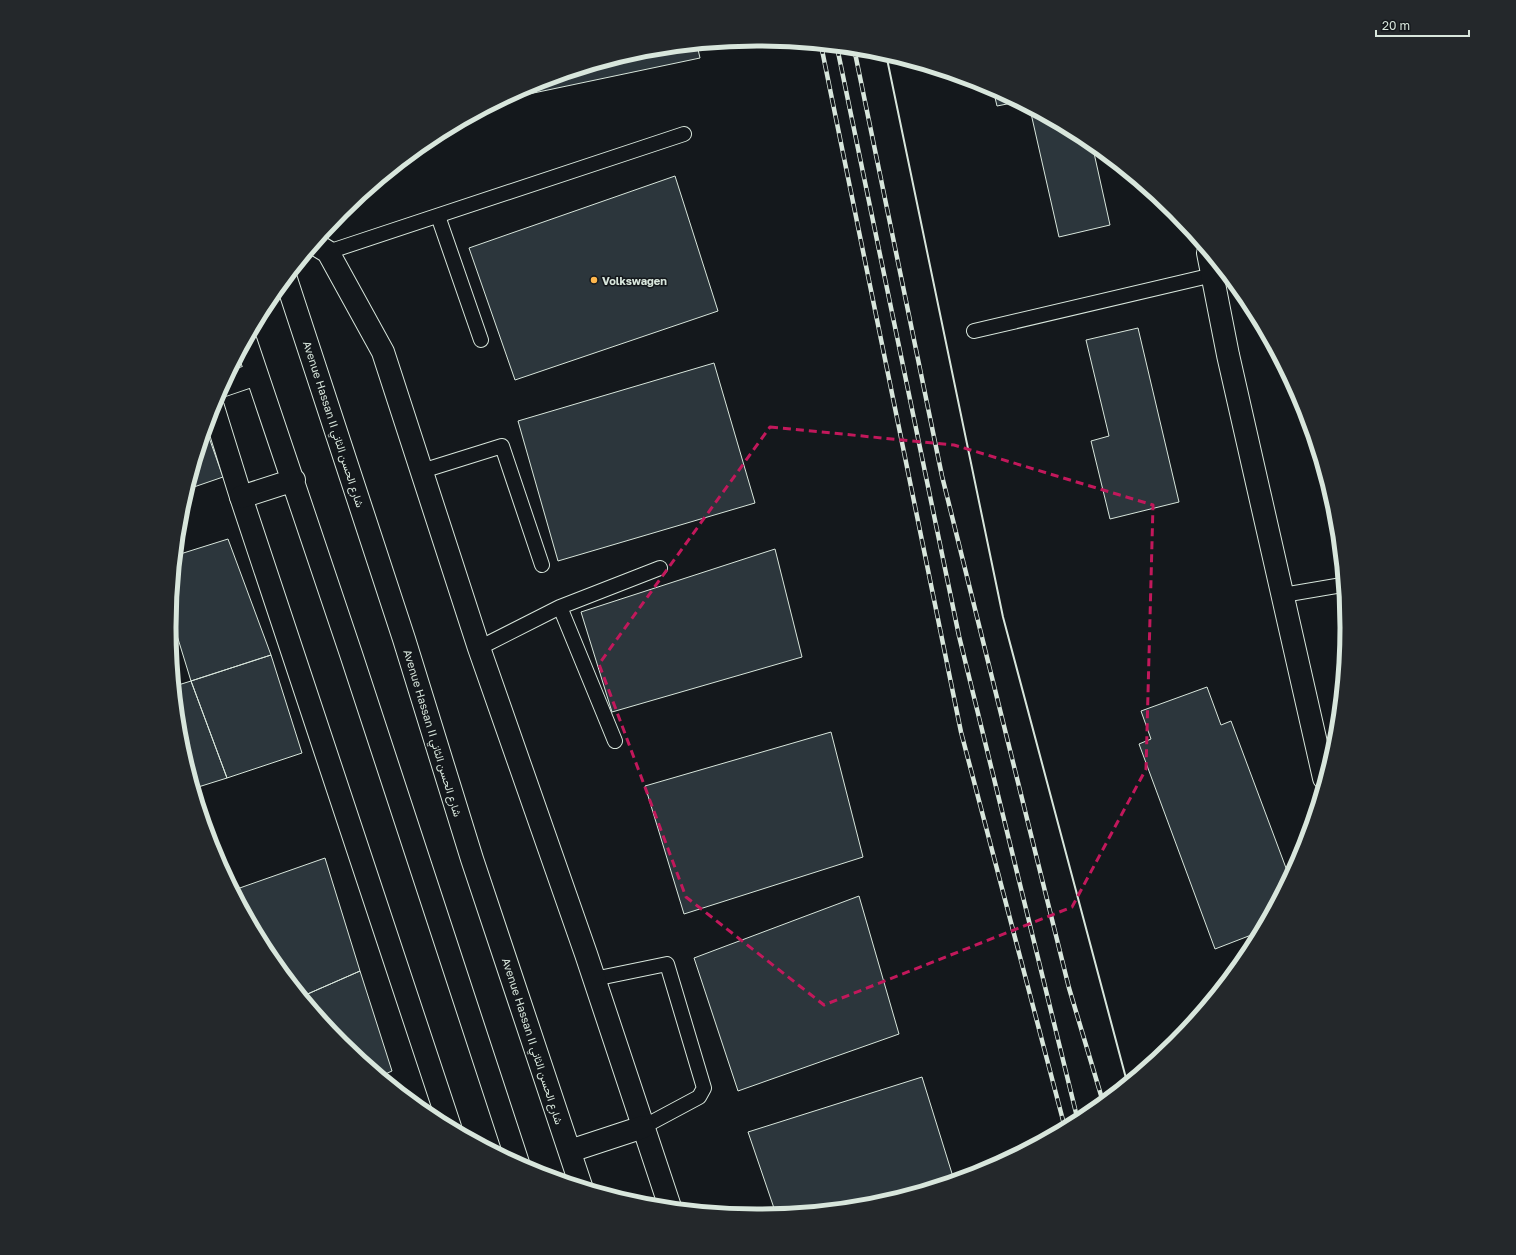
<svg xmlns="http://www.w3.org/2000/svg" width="1516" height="1255" viewBox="0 0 1516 1255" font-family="'Golos Text',Vazirmatn,sans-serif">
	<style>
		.building { fill: #2c363c; stroke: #d8e6dc }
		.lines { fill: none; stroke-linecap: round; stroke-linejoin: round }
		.service-casing { stroke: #d8e6dc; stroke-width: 16 }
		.minor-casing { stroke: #d8e6dc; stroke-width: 24 }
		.primary-casing { stroke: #d8e6dc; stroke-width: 24 }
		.service { stroke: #14181c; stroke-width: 14 }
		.minor { stroke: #14181c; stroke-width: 22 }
		.primary { stroke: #14181c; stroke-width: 22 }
		.rail-casing { stroke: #d8e6dc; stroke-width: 4.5 }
		.rail { stroke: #14181c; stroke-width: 3; stroke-dasharray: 9; stroke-linecap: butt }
		.wall { stroke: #d8e6dc; stroke-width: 2 }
		.marked { fill: none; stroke: #c2185b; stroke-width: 3; stroke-dasharray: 8 5; stroke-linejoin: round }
		.poi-dot { fill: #ffb74d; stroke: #14181c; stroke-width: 1.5 }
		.labels { text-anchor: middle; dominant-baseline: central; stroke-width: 3; stroke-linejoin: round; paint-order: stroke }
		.poi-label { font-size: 11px; font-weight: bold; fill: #d8e6dc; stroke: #14181c; text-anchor: start }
		.street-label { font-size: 11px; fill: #d8e6dc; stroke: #14181c }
		.rim { fill: none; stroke: #d8e6dc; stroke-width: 5 }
	</style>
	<rect width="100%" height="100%" fill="#14181c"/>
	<!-- building -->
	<path class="building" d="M697,45L700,58L505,99L533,84L643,50Z
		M993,89L1017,102L997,106Z
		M1030,109L1085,138L1092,144L1110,225L1059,237Z
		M675,176L718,311L515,380L469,248Z
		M1138,328L1179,502L1110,519L1091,441L1109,436L1086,340Z
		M714,363L755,503L558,561L518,421Z
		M206,429L223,477L188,489Z
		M228,539L271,655L191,681L171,616L177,555Z
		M775,549L802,657L612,712L581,612Z
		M271,655L302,753L227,778L191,681Z
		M191,681L227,778L195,788L181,742L175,686Z
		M1207,687L1221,725L1231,721L1289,876L1259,932L1215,949L1139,744L1151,739L1141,711Z
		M831,732L863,857L684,914L645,786Z
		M325,858L360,971L303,996L269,954L234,890Z
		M859,896L899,1034L738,1091L694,958Z
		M360,971L392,1071L381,1076L342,1043L303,996Z
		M922,1077L954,1180L873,1205L776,1214L748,1132Z"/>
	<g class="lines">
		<!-- service casing -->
		<g class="service-casing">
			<path id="service" d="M438,216L481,340
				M328,252L684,134
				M974,331L1213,275
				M422,471L502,446L542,565
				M1283,595L1342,585
				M560,607L615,741
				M479,648L560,607L660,568
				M594,979L667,964L704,1088L699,1097L643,1127"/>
		</g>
		<!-- minor casing -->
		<g class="minor-casing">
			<path id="minor" d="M315,244L328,252L383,352L479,648L586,954L670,1207
				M1208,253L1228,355L1324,778
				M213,407L241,497L450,1127"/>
		</g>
		<!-- primary casing -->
		<g class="primary-casing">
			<path id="primary" d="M286,279L404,639L472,859L581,1186
				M246,342L351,654L518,1163
				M224,385L256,374
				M241,497L294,480
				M570,1151L643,1127"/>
		</g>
		<!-- service -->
		<use href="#service" class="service"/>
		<!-- minor -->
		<use href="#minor" class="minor"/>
		<!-- primary -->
		<use href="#primary" class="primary"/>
		<!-- rail casing -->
		<g class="rail-casing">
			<path id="rail" d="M821,45L961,732L1065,1128
				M837,47L959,636L1078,1121
				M854,48L942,476L1069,988L1103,1102"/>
		</g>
		<!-- rail -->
		<use href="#rail" class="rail"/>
		<!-- wall -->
		<path class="wall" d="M886,54L1003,617L1127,1082"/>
	</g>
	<!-- marked area -->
	<path class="marked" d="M770,427L954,445L1153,505L1146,769L1072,907L824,1005L686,897L599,664Z"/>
	<!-- markers -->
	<circle class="poi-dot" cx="594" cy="280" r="4"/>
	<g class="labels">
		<!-- poi labels -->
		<g class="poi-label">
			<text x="602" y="280">Volkswagen</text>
		</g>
		<!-- street labels -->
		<g class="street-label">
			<text transform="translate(334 424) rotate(72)">Avenue Hassan II شارع الحسن الثاني</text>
			<text transform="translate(433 733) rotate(73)">Avenue Hassan II شارع الحسن الثاني</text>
			<text transform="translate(533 1041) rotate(72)">Avenue Hassan II شارع الحسن الثاني</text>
		</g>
	</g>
	<!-- crop -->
	<path d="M0 0H1516V1255H0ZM757 46H759A581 581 0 0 1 1340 627V628A581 581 0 0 1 759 1209H757A581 581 0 0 1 176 628V627A581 581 0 0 1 757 46Z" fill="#24282b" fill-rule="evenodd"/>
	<path class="rim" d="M757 46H759A581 581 0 0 1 1340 627V628A581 581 0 0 1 759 1209H757A581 581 0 0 1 176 628V627A581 581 0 0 1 757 46Z"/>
	<!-- scale -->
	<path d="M1376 30v6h93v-6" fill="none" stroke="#d8e6dc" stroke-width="2"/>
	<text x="1382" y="30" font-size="12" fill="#d8e6dc" stroke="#14181c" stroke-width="3" paint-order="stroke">20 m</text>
</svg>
